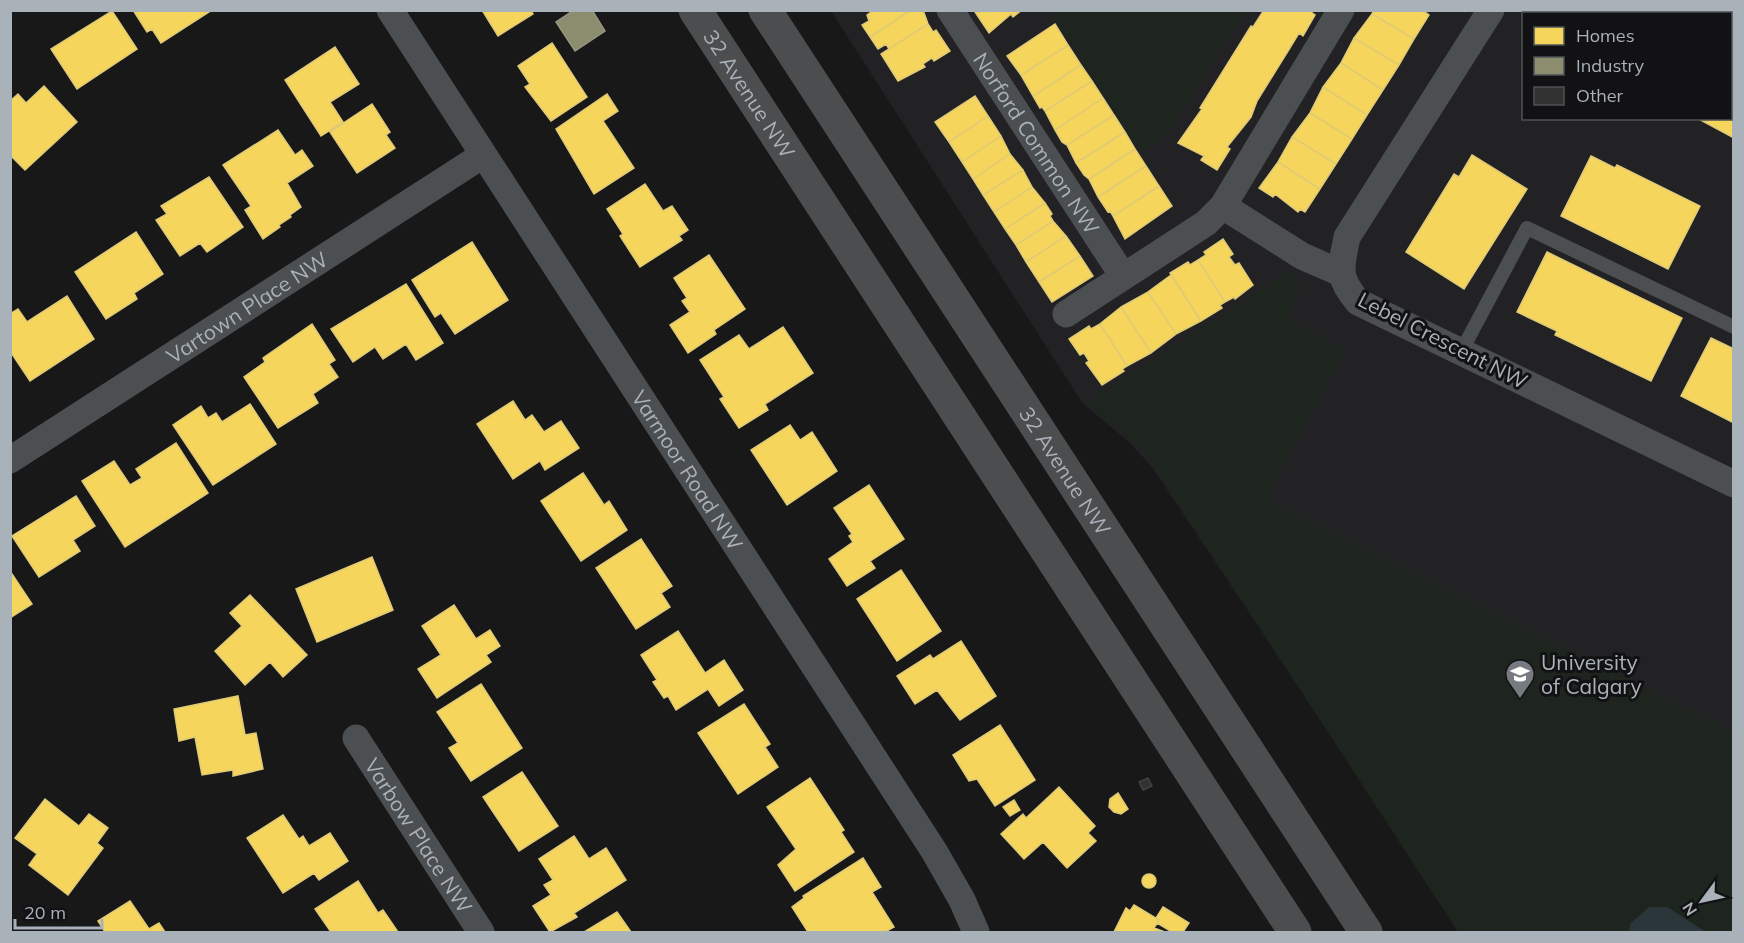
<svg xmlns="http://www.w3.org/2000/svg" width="1744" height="943" viewBox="0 0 1744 943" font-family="Mulish,sans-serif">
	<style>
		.built { fill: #222224; fill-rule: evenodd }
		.green { fill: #1e251e }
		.water { fill: #2b363a }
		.homes { fill: #f6d55c; stroke: #dfca78; stroke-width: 1.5 }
		.industry { fill: #8c8c6e; stroke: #959784; stroke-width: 1.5 }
		.building { fill: #313132; stroke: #404344; stroke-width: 1.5 }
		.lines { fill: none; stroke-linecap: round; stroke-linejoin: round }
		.lane { stroke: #4c4f51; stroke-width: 14 }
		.street { stroke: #4c4f51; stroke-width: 27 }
		.secondary { stroke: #4b4d4f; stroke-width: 33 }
		.labels { text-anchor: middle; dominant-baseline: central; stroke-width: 6; stroke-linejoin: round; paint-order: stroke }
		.street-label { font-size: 21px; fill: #a9b1b9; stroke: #121214 }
		.poi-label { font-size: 21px; fill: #a9b1b9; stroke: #121214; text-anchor: start }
	</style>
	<rect width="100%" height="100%" fill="#181818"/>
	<!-- built -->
	<path class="built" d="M831,11H1733V932H1462L1152,467L1128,441L1083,404ZM1524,14H1730V118H1524Z"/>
	<!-- green -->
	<path class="green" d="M1049,11H1245L1165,137L1142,154Z
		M1295,268L1299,291L1288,319L1345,350L1266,499L1733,732V932H1458L1143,448L1085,403Z"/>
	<!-- water -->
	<path class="water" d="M1649,907H1667L1706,932H1629L1630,924Z"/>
	<!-- homes -->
	<path class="homes" d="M133,10H212L161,43L152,29L147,32Z
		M482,10H531L533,14L498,36Z
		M874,10H911L870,37L862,25L869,21L867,15Z
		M911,10H923L928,24L889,49L886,44L878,49L870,37Z
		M1022,10L1013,17L1011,14L989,33L975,12Z
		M1264,10H1308L1315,15L1303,36L1299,33L1288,51L1257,101L1251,117L1227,147L1230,149L1217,170L1201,160L1204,156L1178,143L1202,109L1200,108L1251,26L1253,27Z
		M1374,10H1422L1429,15L1414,39L1372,14Z
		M1571,10H1675L1681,14H1570Z
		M112,11L137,49L77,89L51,49Z
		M1372,14L1414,39L1399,65L1354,38Z
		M928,24L933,32L936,30L950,51L934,61L932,58L923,64L925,67L898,81L881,54Z
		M1055,24L1068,45L1021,75L1007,56Z
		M1354,38L1399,65L1383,90L1341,63Z
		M1730,38L1734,40V138L1697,118H1730Z
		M552,43L587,97L551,121L525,87L530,84L518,66Z
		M1068,45L1081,65L1033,96L1021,75Z
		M335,47L359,84L330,102L343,122L321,136L285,80Z
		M1341,63L1383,90L1367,115L1323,87Z
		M1081,65L1092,81L1045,111L1042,107L1040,108L1033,96Z
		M1092,81L1103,98L1055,130L1045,111Z
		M44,86L77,122L25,170L10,155V101L18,94L26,103Z
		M1323,87L1367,115L1352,139L1310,113Z
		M607,94L618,111L603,121L634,168L594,194L556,129Z
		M975,96L988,116L949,142L935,122Z
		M1103,98L1114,115L1067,145L1062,142L1055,130Z
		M372,104L390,132L386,135L395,148L357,173L330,132Z
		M1310,113L1352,139L1336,164L1292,137Z
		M1114,115L1125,132L1076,163L1067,145Z
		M988,116L1001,136L962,162L949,142Z
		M278,130L295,155L302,150L313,166L287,183L301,207L290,215L291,217L279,225L280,227L263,239L245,210L251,206L223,165Z
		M1125,132L1135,149L1089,179L1084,175L1076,163Z
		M1001,136L1010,154L973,179L962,162Z
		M1292,137L1336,164L1320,189L1278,162Z
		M1135,149L1146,166L1098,197L1089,179Z
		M1010,154L1023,170L983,195L973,179Z
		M1472,155L1527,189L1464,289L1406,252L1454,174L1459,177Z
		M1591,156L1615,168L1617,165L1700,206L1668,269L1561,216Z
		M1278,162L1320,189L1305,212L1300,209L1298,212L1275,194L1273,197L1259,188Z
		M1146,166L1159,186L1113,216L1110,211L1108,212L1098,197Z
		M1023,170L1032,187L994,212L983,195Z
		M209,177L243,227L207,252L200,243L180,256L156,220L167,214L161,206Z
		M645,184L663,211L672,206L688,230L679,236L682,240L640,267L620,236L623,234L607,209Z
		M1159,186L1172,206L1125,239L1113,216Z
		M1032,187L1045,203L1005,229L994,212Z
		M1045,203L1052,214L1050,216L1053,221L1016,245L1005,229Z
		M1053,221L1066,236L1026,262L1016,245Z
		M136,232L163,274L134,293L137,299L106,319L75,272Z
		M1066,236L1080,256L1039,282L1026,262Z
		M1223,239L1233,254L1229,257L1235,265L1239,263L1253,285L1235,299L1234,297L1225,302L1198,260L1206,255L1204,252Z
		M472,242L508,300L455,334L441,313L435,317L412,280Z
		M1547,252L1682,318L1651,381L1555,335L1557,331L1517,312Z
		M709,255L745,309L714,330L716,334L688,353L670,325L690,312L682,301L687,298L674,278Z
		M1080,256L1093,276L1052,302L1039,282Z
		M1198,260L1225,302L1220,305L1222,308L1201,321L1170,273L1188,262L1190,265Z
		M1171,275L1201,321L1176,334L1148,292Z
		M406,284L443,343L416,360L406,344L383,359L375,347L353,362L331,329Z
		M1148,292L1176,334L1151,353L1121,307Z
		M67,296L94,339L30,381L10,351V314L18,309L27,322Z
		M1121,307L1151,353L1127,366L1100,324Z
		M312,324L335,360L329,364L338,377L313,394L318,403L278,428L244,377L265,362L263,358Z
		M1100,324L1127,366L1122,369L1124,371L1102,385L1086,363L1089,361L1084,353L1080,355L1069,339L1089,326L1091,329Z
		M783,327L813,373L765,404L768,410L739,428L720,399L724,397L700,360L739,335L749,349Z
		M1711,338L1734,349V423L1681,396Z
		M513,401L525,420L532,415L544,432L561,421L579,448L545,470L540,461L513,479L477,424Z
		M250,404L276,444L213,485L173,425L201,406L208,418L216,413L222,422Z
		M790,425L800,440L812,432L837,471L787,505L751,450Z
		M176,443L208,493L125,547L82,481L114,461L130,485L142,478L136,469Z
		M583,473L604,505L609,501L627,530L581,561L541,501Z
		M869,485L904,539L870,561L875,568L847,586L829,559L853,542L849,536L852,534L834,508Z
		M76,496L95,526L73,540L80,551L39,577L12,536Z
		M641,539L672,586L661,593L670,607L636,629L596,568Z
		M372,557L393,610L317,642L296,589Z
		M901,570L941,631L897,661L857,599Z
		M10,571L32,604L10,618Z
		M250,595L307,655L283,677L270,662L245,685L215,651L242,626L230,613Z
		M454,605L476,639L490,630L500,646L486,655L491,662L437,698L418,669L441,655L422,626Z
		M678,631L705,673L724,660L743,690L719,706L708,689L676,710L668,696L664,698L653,682L657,680L641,655Z
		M961,641L996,696L960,720L937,690L915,704L897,676L930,655L933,659Z
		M481,684L522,748L471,781L449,748L458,743L437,712Z
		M238,696L245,735L256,733L263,769L233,776V770L202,775L195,737L179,741L174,709Z
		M744,704L770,744L765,747L778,767L738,794L698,733Z
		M1000,725L1035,780L995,806L977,779L969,781L953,755Z
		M522,772L558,826L519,851L483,797Z
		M810,778L844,830L841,832L854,852L795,891L778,865L796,849L767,807Z
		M1059,787L1095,826L1088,833L1096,841L1067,868L1043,842L1024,859L1001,834L1023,814L1026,818Z
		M1118,793L1128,809L1121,814L1114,812L1109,807L1110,799Z
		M45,799L79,826L89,814L108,828L97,843L103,848L68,895L29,865L37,854L15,838Z
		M1014,800L1020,810L1010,816L1003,807Z
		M283,815L299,839L303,836L309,846L330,833L348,861L319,880L314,873L283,893L247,838Z
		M574,836L589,859L606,848L626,880L574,913L577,917L550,932L533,906L551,895L544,885L553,880L539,859Z
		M863,858L881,887L872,892L894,927L885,932H808L792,907L804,898L803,896Z
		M1142 881a7 7 0 1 1 14 0a7 7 0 1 1-14 0Z
		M358,881L378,913L383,910L398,932H331L315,909Z
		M130,901L149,929L159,923L165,932H105L98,921Z
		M1134,905L1159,920L1154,928L1165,932H1114L1126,908L1130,911Z
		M1163,907L1189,923L1183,932H1172L1157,923L1159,920L1156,918Z
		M617,912L631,932H584Z"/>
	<!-- industry -->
	<path class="industry" d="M574,10H592L605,31L575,51L556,22Z"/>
	<!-- building -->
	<path class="building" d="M1148,778L1152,786L1143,790L1139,782Z"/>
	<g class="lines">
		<!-- lane -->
		<path class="lane" d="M1461,352L1527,228L1734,327"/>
		<!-- street -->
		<g class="street">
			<path id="s1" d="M390,10L934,851L962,900L976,932"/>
			<path id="s2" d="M950,10L1123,276"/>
			<path d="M1491,10L1347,237C1341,268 1336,276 1358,302L1734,484"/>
			<path d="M1223,206L1302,256L1341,273"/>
			<path d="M1066,314L1206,223L1223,206L1341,10"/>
			<path id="s3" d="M10,460L483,155"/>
			<path id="s4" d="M356,738L481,932"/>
		</g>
		<!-- secondary -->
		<g class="secondary">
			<path id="s5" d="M695,10L1295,932"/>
			<path id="s6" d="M765,10L1366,932"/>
		</g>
	</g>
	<!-- icons -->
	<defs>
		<g id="university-pin" transform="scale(1.5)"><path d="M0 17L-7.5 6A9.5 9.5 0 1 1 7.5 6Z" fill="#767b81" stroke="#121214"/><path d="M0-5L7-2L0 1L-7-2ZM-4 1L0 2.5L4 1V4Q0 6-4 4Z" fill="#fff"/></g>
	</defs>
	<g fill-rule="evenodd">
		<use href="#university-pin" x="1520" y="674"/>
	</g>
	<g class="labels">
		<!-- street labels -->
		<g class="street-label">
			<text stroke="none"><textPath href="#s5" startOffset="100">32 Avenue NW</textPath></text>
			<text stroke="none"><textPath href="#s2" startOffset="159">Norford Common NW</textPath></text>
			<text stroke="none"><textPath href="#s3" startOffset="282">Vartown Place NW</textPath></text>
			<text transform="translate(1443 340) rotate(27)">Lebel Crescent NW</text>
			<text stroke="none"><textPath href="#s1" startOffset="548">Varmoor Road NW</textPath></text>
			<text stroke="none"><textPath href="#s6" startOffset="550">32 Avenue NW</textPath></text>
			<text stroke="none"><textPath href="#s4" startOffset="116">Varbow Place NW</textPath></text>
		</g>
		<!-- poi labels -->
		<g class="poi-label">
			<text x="1541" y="662">University<tspan x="1541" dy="24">of Calgary</tspan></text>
		</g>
	</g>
	<!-- border -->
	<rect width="1744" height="943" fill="none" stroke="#a9b1b9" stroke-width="24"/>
	<!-- legend -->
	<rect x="1522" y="12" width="210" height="108" fill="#121214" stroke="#4e5256" stroke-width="1.5"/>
	<rect x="1534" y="27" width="30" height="18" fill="#f6d55c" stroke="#4e5256" stroke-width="1.5"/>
	<text x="1576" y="42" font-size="18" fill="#a9b1b9">Homes</text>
	<rect x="1534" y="57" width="30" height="18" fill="#8c8c6e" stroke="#4e5256" stroke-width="1.5"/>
	<text x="1576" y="72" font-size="18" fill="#a9b1b9">Industry</text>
	<rect x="1534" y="87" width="30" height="18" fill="#313132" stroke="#4e5256" stroke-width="1.5"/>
	<text x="1576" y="102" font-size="18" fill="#a9b1b9">Other</text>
	<!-- north arrow -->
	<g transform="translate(1702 901) rotate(237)" stroke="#121214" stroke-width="4.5" paint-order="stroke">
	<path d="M0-4.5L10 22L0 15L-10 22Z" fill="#a9b1b9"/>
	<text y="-9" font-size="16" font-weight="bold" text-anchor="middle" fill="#a9b1b9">N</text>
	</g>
	<!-- scale -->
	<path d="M15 919v9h87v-9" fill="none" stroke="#a9b1b9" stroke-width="3"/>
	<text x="24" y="919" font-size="18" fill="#a9b1b9" stroke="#121214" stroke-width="4.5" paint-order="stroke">20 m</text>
</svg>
